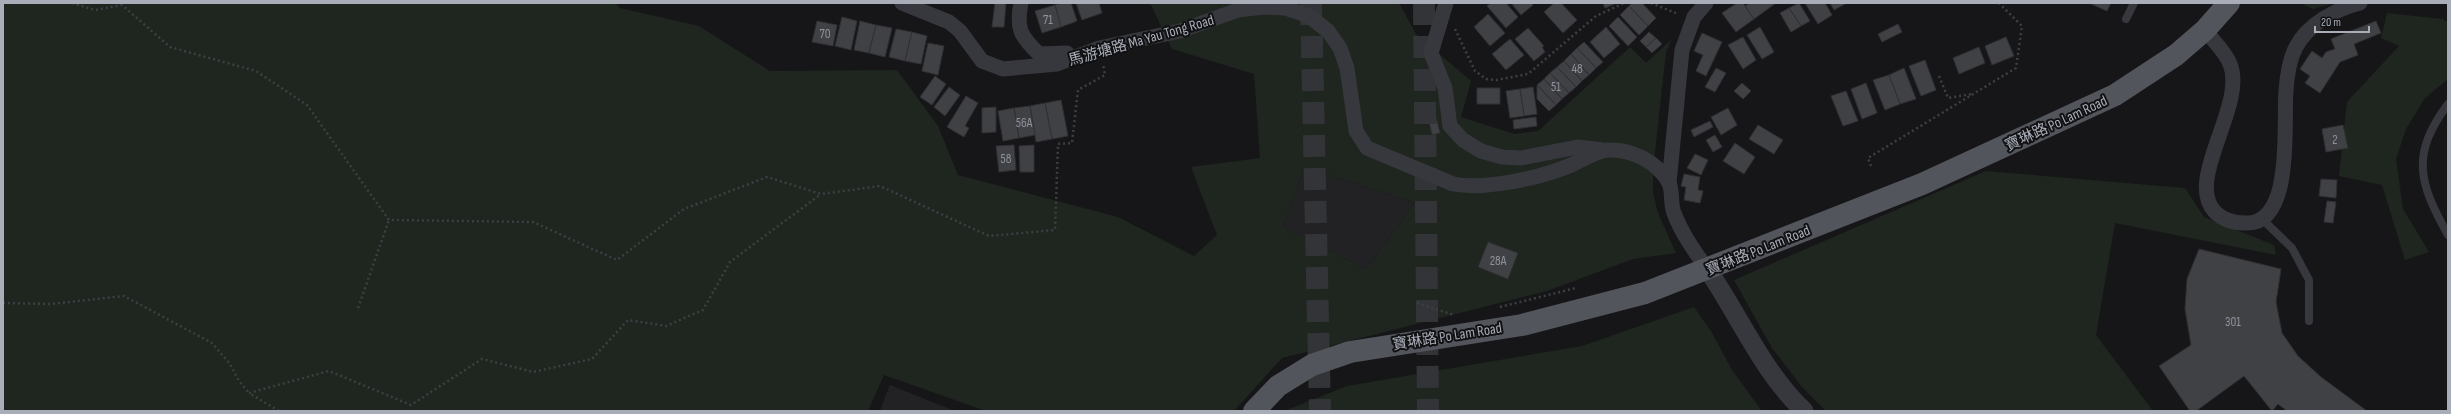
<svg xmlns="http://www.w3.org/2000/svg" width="2451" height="414" font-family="'Sofia Sans Condensed','Noto Sans TC',sans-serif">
	<rect width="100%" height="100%" fill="#161618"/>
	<g fill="#222225">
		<path d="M1304,167L1415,203L1366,269L1283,227Z"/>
		<path d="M890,384V385L955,411H880Z"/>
	</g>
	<g fill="#1e261f" fill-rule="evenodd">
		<path d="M3,3H616L620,8L699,26L770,71L897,70L938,126L958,175L1118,217L1194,256L1217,235L1191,167L1260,158L1254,74L1172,49L1150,3H1399L1416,34L1471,81L1461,117L1514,134L1538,131L1630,47L1646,63L1672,39L1666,52L1653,170V193L1658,213L1676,253L1633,259L1547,291L1282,358L1234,411H986L884,375L868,411H3ZM1304,167L1415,203L1366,269L1283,227ZM1488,242L1518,254L1508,278L1478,266Z"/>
		<path d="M2300,3H2335L2313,9Z"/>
		<path d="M2387,13L2443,19L2448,23V79L2425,98L2406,129L2396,159L2403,209L2429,252L2405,260L2382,185L2339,176L2347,102L2399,46L2381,38Z"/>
		<path d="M1986,171L2185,188L2204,217L2274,245L2276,255L2115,223L2096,335L2153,411H1826L1802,387L1772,348L1734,280Z"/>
		<path d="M1694,307L1711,331L1732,370L1762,411H1284L1347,386L1582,346Z"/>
	</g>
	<g fill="#404145" stroke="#303034">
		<path d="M995,3H1006L1004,27H992Z"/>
		<path d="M1061,3H1071L1077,21L1061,27L1055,5Z"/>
		<path d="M1076,3H1099L1102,13L1082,20Z"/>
		<path d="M1491,3H1506L1518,17L1506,28L1487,6Z"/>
		<path d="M1511,3H1532L1533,5L1521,15Z"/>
		<path d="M1554,3H1561L1577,20L1563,33L1544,12Z"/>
		<path d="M1603,3H1617L1605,8Z"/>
		<path d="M1632,3H1642L1656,18L1648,26L1629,6Z"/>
		<path d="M1737,3H1743L1754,19L1736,32L1722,13Z"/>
		<path d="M1750,3H1776L1754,19L1745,6Z"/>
		<path d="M1799,3L1810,21L1801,26L1789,8Z"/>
		<path d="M1805,3H1825L1832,15L1818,24Z"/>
		<path d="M1830,3H1847L1834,10Z"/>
		<path d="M2089,3H2111L2107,11Z"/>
		<path d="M1055,5L1061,27L1042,33L1035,11Z"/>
		<path d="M1629,6L1648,26L1639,35L1620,15Z"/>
		<path d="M1789,8L1801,26L1791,32L1780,13Z"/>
		<path d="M1488,14L1505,33L1490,46L1474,27Z"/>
		<path d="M842,17L857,21L851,50L835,46Z"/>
		<path d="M1618,17L1637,37L1628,46L1609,26Z"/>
		<path d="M817,21L837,25L833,46L812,42Z"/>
		<path d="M860,21L876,25L869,53L854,50Z"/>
		<path d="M2376,21L2381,33L2354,44L2358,55L2340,62L2320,93L2305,83L2310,76L2300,69L2312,51L2322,58L2326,52L2335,49L2331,39Z"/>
		<path d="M1898,24L1902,32L1882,42L1878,34Z"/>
		<path d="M876,25L892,28L885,57L869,53Z"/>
		<path d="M1606,27L1620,44L1604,58L1590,42Z"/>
		<path d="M1760,27L1774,52L1762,59L1747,35Z"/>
		<path d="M1528,28L1544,46L1542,47L1545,52L1534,61L1515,39Z"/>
		<path d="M896,29L912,32L905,61L889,57Z"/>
		<path d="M912,32L927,36L921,64L905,61Z"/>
		<path d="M1649,32L1656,38L1646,47L1640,41Z"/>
		<path d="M1702,33L1722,42L1706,76L1696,71L1703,55L1694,51Z"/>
		<path d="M1743,37L1756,60L1743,69L1728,45Z"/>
		<path d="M2006,37L2014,56L1992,65L1985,46Z"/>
		<path d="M1656,38L1662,44L1652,53L1646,47Z"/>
		<path d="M1510,39L1524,55L1506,70L1492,54Z"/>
		<path d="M1584,42L1603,62L1596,68L1577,48Z"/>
		<path d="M928,43L944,46L938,75L922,71Z"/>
		<path d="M1979,47L1985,63L1959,74L1953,58Z"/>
		<path d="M1577,48L1596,68L1589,75L1571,54Z"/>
		<path d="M1571,54L1589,75L1582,81L1564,61Z"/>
		<path d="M1925,60L1936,90L1921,96L1909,66Z"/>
		<path d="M1564,61L1582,81L1576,87L1557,67Z"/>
		<path d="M1557,67L1576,87L1569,93L1550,73Z"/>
		<path d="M1716,68L1726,73L1715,92L1705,87Z"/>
		<path d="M1904,68L1916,99L1900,104L1889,75Z"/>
		<path d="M1550,73L1569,93L1562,99L1544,79Z"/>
		<path d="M1889,75L1900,104L1885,110L1873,80Z"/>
		<path d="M935,76L946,84L932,105L920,97Z"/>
		<path d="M1544,79L1562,99L1556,105L1537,85Z"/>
		<path d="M1742,83L1751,91L1743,99L1734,91Z"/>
		<path d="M1866,83L1877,113L1862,119L1851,89Z"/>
		<path d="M1537,85L1556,105L1549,111L1537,99Z"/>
		<path d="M949,87L960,95L945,116L934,107Z"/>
		<path d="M1533,87L1537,114L1524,116L1520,89Z"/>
		<rect x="1477" y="88" width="23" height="16"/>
		<path d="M1520,89L1524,116L1510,118L1506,91Z"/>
		<path d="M1846,91L1858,121L1843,126L1831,96Z"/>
		<path d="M966,96L978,103L965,126L969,128L964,137L947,127Z"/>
		<path d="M1061,100L1068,136L1052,139L1045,103Z"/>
		<path d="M1045,103L1052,139L1036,142L1030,106Z"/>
		<path d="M1030,106L1035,135L1019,138L1014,108Z"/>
		<path d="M996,107V132L982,133V108Z"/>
		<path d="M1014,108L1019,138L1003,141L998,111Z"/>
		<path d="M1728,108L1737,125L1721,135L1711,117Z"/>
		<path d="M1435,114L1440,133L1432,135L1428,116Z"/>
		<path d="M1536,117L1537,126L1514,129L1513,120Z"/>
		<path d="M1710,121L1713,127L1694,137L1691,130Z"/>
		<path d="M1758,125L1783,140L1774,154L1749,139Z"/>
		<path d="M2343,125L2348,148L2326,152L2322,129Z"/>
		<path d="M1715,135L1722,147L1713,152L1706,140Z"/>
		<path d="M1735,143L1755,157L1744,174L1723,161Z"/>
		<path d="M1014,145L1016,170L999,172L996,146Z"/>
		<path d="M1034,145V172H1020L1019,146Z"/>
		<path d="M1695,154L1708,160L1701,175L1687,168Z"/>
		<path d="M1684,174L1700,177L1698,190L1703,191L1700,203L1684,200L1686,187L1681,186Z"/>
		<path d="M2321,179L2337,180L2336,198L2319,196Z"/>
		<path d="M2327,201L2336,202L2333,223L2324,222Z"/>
		<path d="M1488,242L1518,253L1508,279L1478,267Z"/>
		<path d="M2199,249L2281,269L2276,302L2282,333L2298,356L2321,377L2367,411H2287L2278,404L2272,411L2244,376L2196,411H2190L2159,366L2191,345L2185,309L2187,279Z"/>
	</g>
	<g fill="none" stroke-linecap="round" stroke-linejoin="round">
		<g stroke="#333438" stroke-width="22" stroke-dasharray="22 11" stroke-linecap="butt">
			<path d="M1311,3L1320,411"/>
			<path d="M1424,3L1428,411"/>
		</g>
		<g stroke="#3d3f44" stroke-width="2.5" stroke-dasharray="2 3" stroke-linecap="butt">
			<path d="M72,3L95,10L122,5L170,47L256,71L307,105L389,220L533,222L617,260L684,209L767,177L821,194L880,186L989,236L1055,230L1058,144L1072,143L1078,90L1105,75L1103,64"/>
			<path d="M1651,3L1678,14"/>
			<path d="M1455,29L1475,71L1486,79L1496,80L1528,74L1596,16L1624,3"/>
			<path d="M1939,76L1948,98L1972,94"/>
			<path d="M1871,166L1868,158L2016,68L2022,26L1999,3"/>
			<path d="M3,303L51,304L124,296L212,343L230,364L239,381L249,393"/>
			<path d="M1417,303L1454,315"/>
			<path d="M1500,307L1576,288"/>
			<path d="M358,308L389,220"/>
			<path d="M279,411L249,393L329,371L411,405L482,359L533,372L592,359L628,320L666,326L703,310L730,262L821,194"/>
		</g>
		<g stroke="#37383d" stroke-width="8">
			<path d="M2126,19L2134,3"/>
			<path d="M2448,104C2410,155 2419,183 2448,235"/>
			<path d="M2262,219L2292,248L2309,280V321"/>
		</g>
		<g stroke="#37383d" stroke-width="15">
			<path d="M902,3L949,22L960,31L982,61L1003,69L1057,64L1099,48L1180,31L1238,10L1263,7L1285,8L1309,16L1328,31L1340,48L1347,68L1356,131L1367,148L1453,184C1485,190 1541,178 1571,165C1582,160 1596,151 1608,150C1631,149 1657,161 1669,183C1673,191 1670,204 1674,213C1682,234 1695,252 1708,270"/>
			<path d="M1021,3C1016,28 1020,36 1039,54L1067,53"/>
			<path d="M1446,3L1431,53L1445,88L1450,126L1463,140L1481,151L1502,157L1521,158L1578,147L1603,150"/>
			<path d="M2205,30C2213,41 2225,51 2230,64C2247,105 2184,180 2215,212C2223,220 2234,223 2245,223C2295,226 2283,121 2286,91C2287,76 2289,60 2296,47C2308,24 2336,9 2360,3"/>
			<path d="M1669,183L1682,50L1694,17L1706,3"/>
		</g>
		<path stroke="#37383d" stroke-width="19" d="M1708,270C1740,317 1762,371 1804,411"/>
		<path stroke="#53555c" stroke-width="22" d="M1254,411L1278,386L1312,365L1350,352L1522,325L1645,293L1922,184L2115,95L2176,55L2205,30L2229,3"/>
	</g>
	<g text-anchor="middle" stroke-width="4" stroke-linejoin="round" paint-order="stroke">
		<g font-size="13" fill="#8e929b">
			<text x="1048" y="24">71</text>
			<text x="825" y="38">70</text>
			<text x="1577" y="73">48</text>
			<text x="1556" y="91">51</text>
			<text x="1024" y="127">56A</text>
			<text x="2335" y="144">2</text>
			<text x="1006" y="163">58</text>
			<text x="1498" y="265">28A</text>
			<text x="2233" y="326">301</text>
		</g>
		<g font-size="15" fill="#a8adb8" stroke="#111113">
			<text transform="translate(1141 40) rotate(-16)" y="5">馬游塘路 Ma Yau Tong Road</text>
			<text transform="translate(2056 123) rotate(-25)" y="5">寶琳路 Po Lam Road</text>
			<text transform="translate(1758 250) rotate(-22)" y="5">寶琳路 Po Lam Road</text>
			<text transform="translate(1447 336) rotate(-9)" y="5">寶琳路 Po Lam Road</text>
		</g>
	</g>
	<rect width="2451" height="414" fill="none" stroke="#a8adb8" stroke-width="8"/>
	<path d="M2315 26v6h54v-6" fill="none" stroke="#a8adb8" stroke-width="2"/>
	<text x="2321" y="26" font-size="12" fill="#a8adb8" stroke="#111113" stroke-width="3" paint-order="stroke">20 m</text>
</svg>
